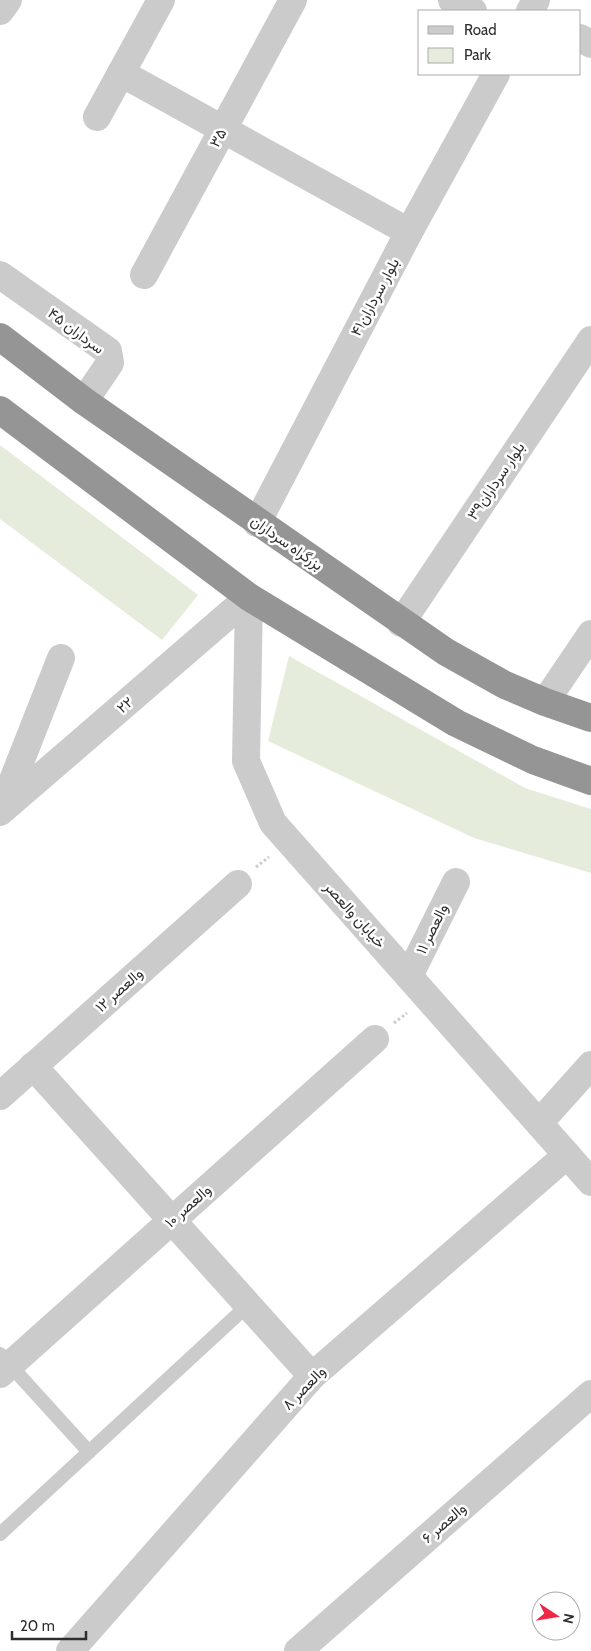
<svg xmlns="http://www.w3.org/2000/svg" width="591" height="1651" font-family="Cabin,Vazirmatn,sans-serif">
	<rect width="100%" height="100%" fill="#fff"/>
	<g fill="#e6ecdb">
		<path d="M0,445L198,595L162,640L0,519Z"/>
		<path d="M289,656L525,788L591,809V873L474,838L268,741Z"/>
	</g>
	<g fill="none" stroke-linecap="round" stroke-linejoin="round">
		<g stroke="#cbcbcb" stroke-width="3" stroke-dasharray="2.5 2.5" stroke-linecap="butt">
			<path d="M256,867L269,857"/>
			<path d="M394,1023L407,1013"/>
		</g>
		<g stroke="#cbcbcb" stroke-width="14">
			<path d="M0,1354L89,1452"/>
			<path d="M0,1534L248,1305"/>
		</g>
		<g stroke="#cbcbcb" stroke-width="28">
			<path d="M452,0L473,11"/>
			<path d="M0,11L8,0"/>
			<path d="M530,11L536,0"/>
			<path d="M580,38L591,44"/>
			<path d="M121,73L409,232"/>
			<path d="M97,117L161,0"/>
			<path d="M0,275L108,351L110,363L84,401"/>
			<path d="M144,275L293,0"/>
			<path d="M257,523L409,232L496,74"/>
			<path d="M249,597L246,761L273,823L591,1182"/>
			<path d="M401,623L591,340"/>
			<path d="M545,702L591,634"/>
			<path d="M2,808L61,658"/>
			<path d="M0,812L249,597"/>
			<path d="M409,976L456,882"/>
			<path d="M33,1066L312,1376"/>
			<path d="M0,1096L238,884"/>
			<path d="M539,1123L591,1065"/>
			<path d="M0,1374L375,1039"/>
			<path d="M70,1651L312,1376L567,1155"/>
			<path d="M298,1651L591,1394"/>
		</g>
		<g stroke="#959595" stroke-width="28">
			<path d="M0,337L84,401L446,652L505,685L545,702L591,718"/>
			<path d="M0,410L249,597L456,723L533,760L591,781"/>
		</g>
	</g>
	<g text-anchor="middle" stroke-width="5" stroke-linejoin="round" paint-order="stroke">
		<g font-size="15" fill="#2e2e2e" stroke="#fff">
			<text transform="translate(218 138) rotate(-62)" y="5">۳۵</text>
			<text transform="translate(375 297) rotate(-62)" y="5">بلوار سرداران۴۱</text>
			<text transform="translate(76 331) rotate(37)" y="5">سرداران ۴۵</text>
			<text transform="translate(496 481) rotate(-56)" y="5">بلوار سرداران۳۹</text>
			<text transform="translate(287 543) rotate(35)" y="5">بزرگراه سرداران</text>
			<text transform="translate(125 705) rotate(-41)" y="5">۲۲</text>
			<text transform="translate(355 915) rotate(48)" y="5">خیابان والعصر</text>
			<text transform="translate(432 929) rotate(-64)" y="5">والعصر ۱۱</text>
			<text transform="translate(119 990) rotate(-42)" y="5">والعصر ۱۲</text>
			<text transform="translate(188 1206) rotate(-42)" y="5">والعصر ۱۰</text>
			<text transform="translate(304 1388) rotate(-46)" y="5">والعصر ۸</text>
			<text transform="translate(444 1523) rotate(-41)" y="5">والعصر ۶</text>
		</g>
	</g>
	<rect x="418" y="10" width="162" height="65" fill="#ffffff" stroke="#ababab"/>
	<rect x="428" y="26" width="25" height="8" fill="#cbcbcb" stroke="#ababab"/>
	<text x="464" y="35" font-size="15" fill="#2e2e2e">Road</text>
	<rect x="428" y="48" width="25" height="15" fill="#e6ecdb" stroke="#ababab"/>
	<text x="464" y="60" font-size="15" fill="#2e2e2e">Park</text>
	<g transform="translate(556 1616) rotate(102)"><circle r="24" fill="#ffffff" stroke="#ababab"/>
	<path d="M0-4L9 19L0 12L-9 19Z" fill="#ed2847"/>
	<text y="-8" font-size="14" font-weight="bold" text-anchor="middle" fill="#2e2e2e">N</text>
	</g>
	<path d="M12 1631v8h74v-8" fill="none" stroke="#2e2e2e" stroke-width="2.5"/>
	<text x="20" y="1631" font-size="15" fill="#2e2e2e" stroke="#ffffff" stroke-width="4" paint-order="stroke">20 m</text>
</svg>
